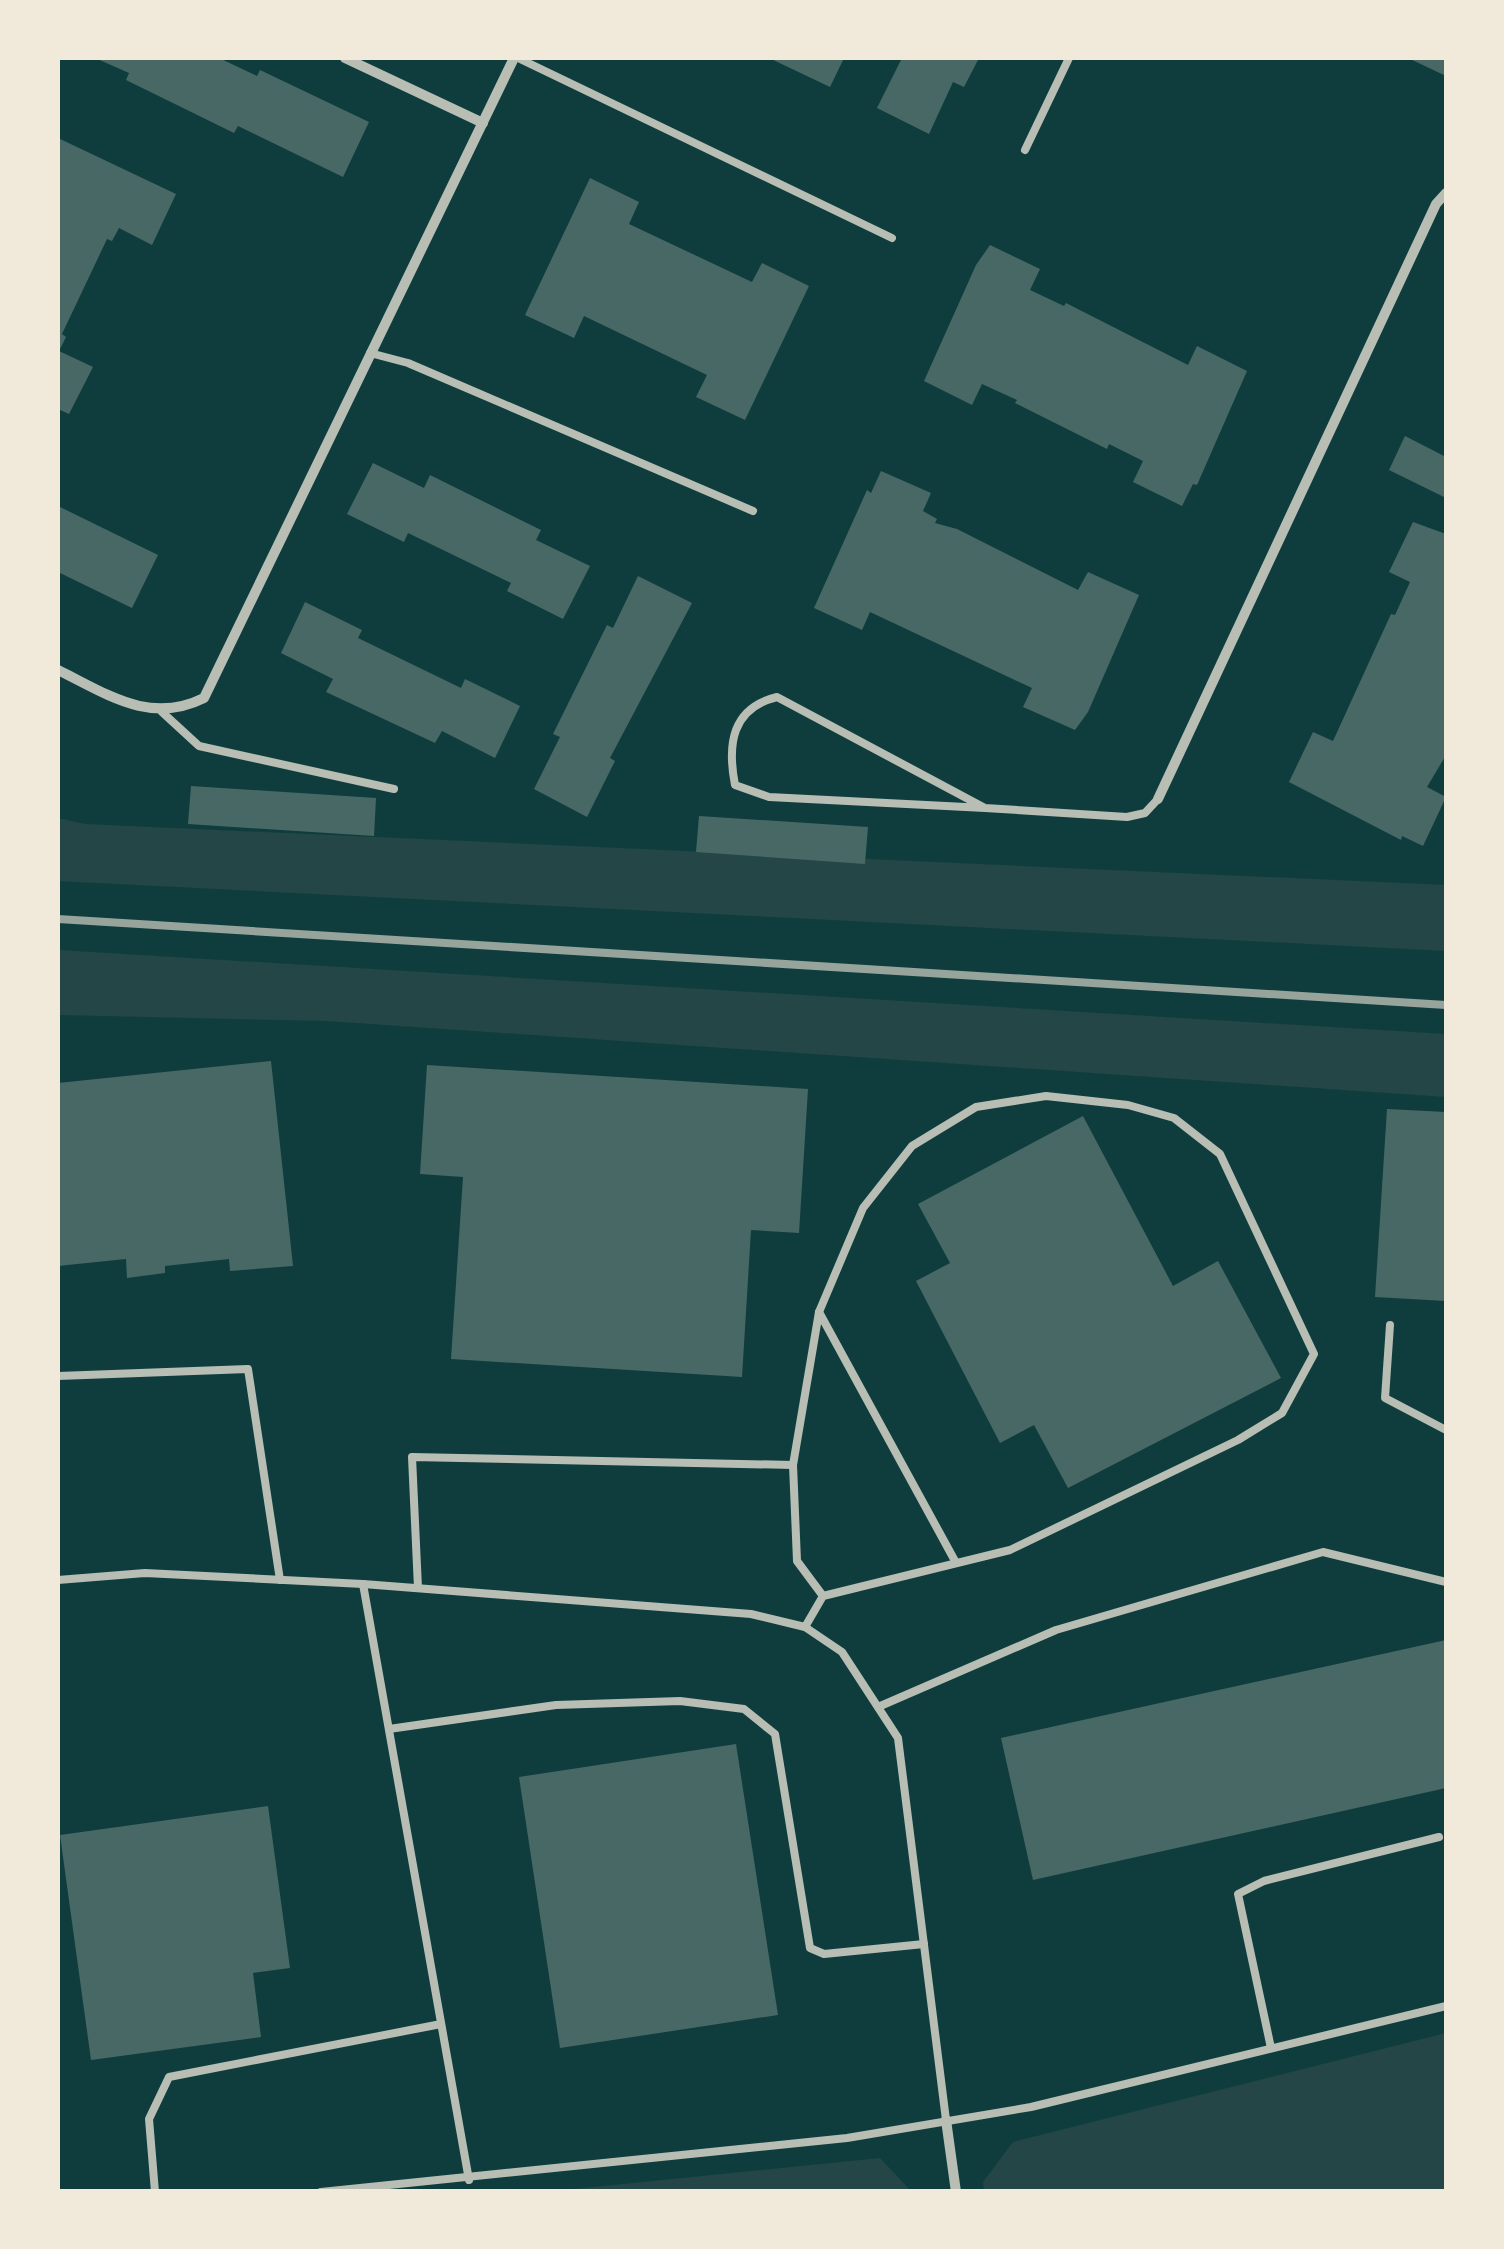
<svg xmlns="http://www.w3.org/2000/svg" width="1504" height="2249" font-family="Signika,sans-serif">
	<rect width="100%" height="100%" fill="#0f3d3e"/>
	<g fill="#244646">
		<path d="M58,818L85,824L1446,885V951L58,881Z"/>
		<path d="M58,950L1446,1034V1097L326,1021L58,1015Z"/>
		<path d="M1446,2033V2191H984L983,2182L1013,2142Z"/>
		<path d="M880,2158L911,2191H554Z"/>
	</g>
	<g fill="#486865">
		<path d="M95,58H219L257,76L260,70L369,122L343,177L238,126L234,133L126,80L129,73Z"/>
		<path d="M769,58H844L830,87Z"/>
		<path d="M902,58H979L964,87L953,82L929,134L877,108Z"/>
		<path d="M1408,58H1446V76Z"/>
		<path d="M58,138L176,194L152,245L119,228L112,241L107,239L62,334L66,337L59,351L93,367L69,414L58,409Z"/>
		<path d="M590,178L639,202L629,224L752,282L762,263L809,286L745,420L696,397L707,375L584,316L574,338L525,315Z"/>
		<path d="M990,245L1040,269L1030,290L1064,306L1066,303L1188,365L1197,346L1247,371L1197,485L1193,484L1182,506L1133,482L1143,461L1109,444L1107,449L1015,403L1017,400L982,384L972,405L924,381L976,265Z"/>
		<path d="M1405,436L1446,457V498L1389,470Z"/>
		<path d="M373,463L424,488L430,475L541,530L536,540L590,566L563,619L507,591L511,583L408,533L404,542L347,514Z"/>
		<path d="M881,471L931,493L923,511L937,519L935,523L957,529L1078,590L1088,572L1139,595L1088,712L1075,730L1023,707L1032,688L870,612L862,630L814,608L867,490L871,493Z"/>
		<path d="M58,506L158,555L132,608L58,572Z"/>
		<path d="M1413,522L1446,534V755L1427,787L1446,797L1423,846L1402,836L1401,840L1289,782L1313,732L1333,741L1391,614L1395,615L1410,582L1389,572Z"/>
		<path d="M638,576L692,603L610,758L615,761L587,817L534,789L560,737L553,734L607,625L613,628Z"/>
		<path d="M305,602L362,630L358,638L461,688L465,679L520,706L495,758L442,731L435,743L326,692L333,679L281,653Z"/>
		<path d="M191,786L376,798L374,836L188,824Z"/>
		<path d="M699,816L868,827L865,864L696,852Z"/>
		<path d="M271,1061L293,1266L230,1271L229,1259L165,1266V1273L127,1278L126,1259L58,1266V1083Z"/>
		<path d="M427,1065L808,1089L799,1233L751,1230L742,1377L451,1359L463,1177L420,1174Z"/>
		<path d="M1387,1109L1446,1112V1301L1375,1297Z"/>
		<path d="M1083,1116L1173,1286L1218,1261L1281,1378L1068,1488L1034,1425L1000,1443L916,1281L950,1263L918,1204Z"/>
		<path d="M1446,1640V1788L1033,1880L1001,1738Z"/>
		<path d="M736,1744L778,2015L560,2048L519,1777Z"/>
		<path d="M268,1806L290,1968L253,1973L261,2037L91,2060L60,1835Z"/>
	</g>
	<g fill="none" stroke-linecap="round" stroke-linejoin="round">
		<g stroke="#b8beb3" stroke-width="8">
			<path d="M518,58L892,238"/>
			<path d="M1025,150L1069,58"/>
			<path d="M370,353L408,363L753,511"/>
			<path d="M162,712L199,746L394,789"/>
			<path d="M985,808L769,797L735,785C727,744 732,708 777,697L985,808L1127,817L1145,813L1158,799"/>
			<path d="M819,1312L955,1561"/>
			<path d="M1390,1325L1385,1398L1446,1430"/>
			<path d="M58,1376L248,1369L280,1580"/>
			<path d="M58,1580L145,1573L363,1584L751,1614L805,1627L842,1652L898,1738L946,2120"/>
			<path d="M363,1584L469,2180"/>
			<path d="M418,1588L412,1457L793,1465"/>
			<path d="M805,1627L823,1596L1010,1550L1238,1440L1282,1413L1314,1354L1220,1154L1174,1118L1128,1105L1046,1096L976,1107L912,1146L863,1208L819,1312L793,1465L797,1561L823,1596"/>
			<path d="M878,1707L1056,1630L1323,1552L1446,1582"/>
			<path d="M389,1729L556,1705L680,1701L744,1709L775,1734L810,1948L824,1954L924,1944"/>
			<path d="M1271,2048L1238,1894L1264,1881L1439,1837"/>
			<path d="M155,2192L149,2119L169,2077L441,2024"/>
			<path d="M321,2192L847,2138L1031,2107L1446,2006"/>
		</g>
		<g stroke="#b8beb3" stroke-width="10">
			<path d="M345,58L483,123"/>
			<path d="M58,670C107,694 150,725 204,698L514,58"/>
			<path d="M1158,799L1436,204L1446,193"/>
			<path d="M946,2120L956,2192"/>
		</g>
		<path stroke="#97a49c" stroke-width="8" d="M58,919L1446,1005"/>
	</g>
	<rect width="1504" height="2249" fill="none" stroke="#f1e9da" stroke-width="120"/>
</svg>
